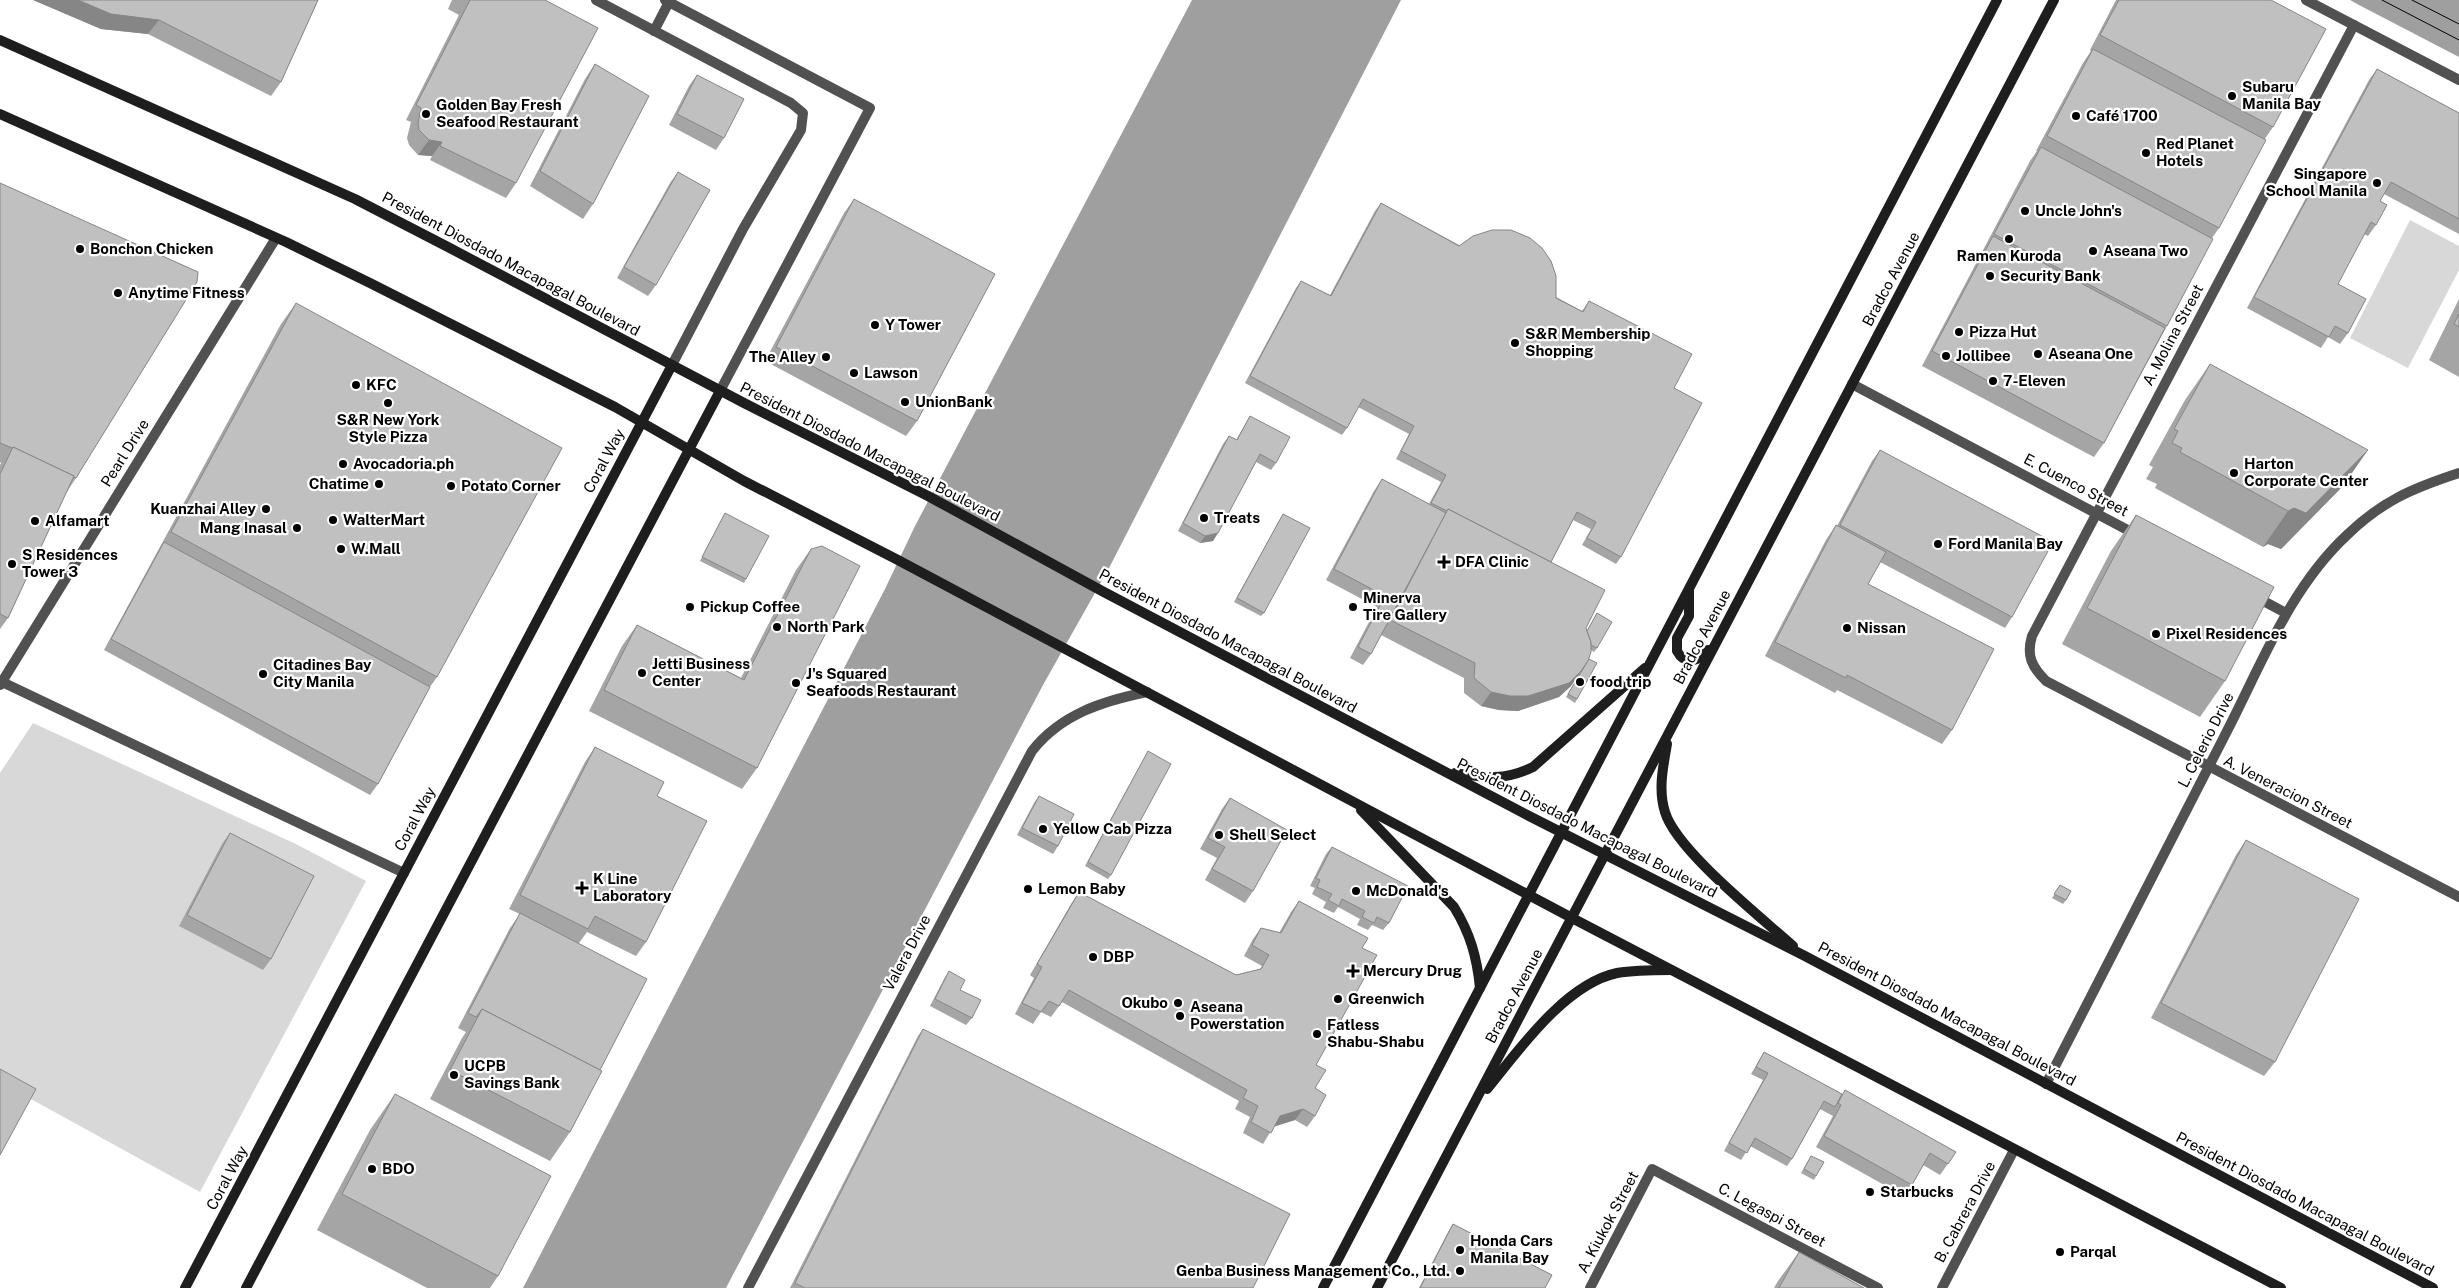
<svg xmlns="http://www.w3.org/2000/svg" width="2459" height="1288" font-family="'Public Sans',sans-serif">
	<rect width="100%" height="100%" fill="#fff"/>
	<g fill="#d8d8d8">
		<path d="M2410,220L2459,246V270L2408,368L2350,338Z"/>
		<path d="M33,723L298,845L366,881L200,1192L0,1082V773Z"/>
	</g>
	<g fill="#9f9f9f">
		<path d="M1192,0H1401L1109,568L1043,685L726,1288H523L885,589L915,526Z"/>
		<path d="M2350,0H2459V57L2359,5Z"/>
	</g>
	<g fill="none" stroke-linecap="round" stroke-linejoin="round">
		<g stroke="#515151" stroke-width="10">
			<path d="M596,0L791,103L803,113L801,130L743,229L672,365"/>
			<path d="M665,0L870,108L720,391"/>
			<path d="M2306,0L2459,80"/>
			<path d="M2354,25L2032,636C2026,656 2032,667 2046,681L2459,897"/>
			<path d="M654,31L670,0"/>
			<path d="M1852,384L2137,535"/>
			<path d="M2256,597L2286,613"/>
			<path d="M0,681L404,873"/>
			<path d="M0,685L276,238"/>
			<path d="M2046,1084C2105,968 2166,852 2225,735C2261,666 2289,589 2347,535C2382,501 2413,488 2459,473"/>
			<path d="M748,1288L1032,751C1061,714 1103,701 1147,692"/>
			<path d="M1590,1288L1652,1169L1878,1288"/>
			<path d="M1942,1288L2014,1150"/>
		</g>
		<g stroke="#1e1e1e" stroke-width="10">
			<path d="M0,40L355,199L446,246L744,403L928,496L1102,591L1531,817L1803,955L2433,1288"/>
			<path d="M0,114L286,242L370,283L615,407L744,481L896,559L1572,918L2281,1288"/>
			<path d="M1689,591V616L1677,638V651C1685,666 1699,661 1708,650"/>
			<path d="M1667,744C1663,767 1658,790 1665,812C1676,850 1762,918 1793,946"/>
			<path d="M1455,773C1486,778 1504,781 1533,767L1645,668"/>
			<path d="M1361,810L1454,907C1470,933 1477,957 1480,988"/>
			<path d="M1487,1089C1519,1050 1565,984 1617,973C1635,970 1653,970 1671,970"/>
			<path d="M185,1288L672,365"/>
			<path d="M246,1288L720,391"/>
			<path d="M1323,1288L1997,0"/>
			<path d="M1377,1288L2054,0"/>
		</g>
		<g stroke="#000" stroke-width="1">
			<path d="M2382,0L2459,40"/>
			<path d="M2412,0L2459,24"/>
		</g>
	</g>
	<g fill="#a5a5a5">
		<path d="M33,0H318L281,82L271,96L148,34L101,29Z"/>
		<path d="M452,0H545L516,183L506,198L430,160L432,156L418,155L409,145L407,138L411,122L406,120L459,15L448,9Z"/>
		<path d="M2116,0H2271L2273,127L2264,140L2219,228L2212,238L2167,326L2104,443L2094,457L1922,366L2030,161L2037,151H2036L2083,63L2091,51L2090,50Z"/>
		<path d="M595,64L593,204L583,219L530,186L585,79Z"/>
		<path d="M2377,69L2459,113V234L2384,194L2380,201L2376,225L2368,236L2364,234L2338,284L2348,333L2340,344L2328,337L2321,348L2247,308L2369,80Z"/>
		<path d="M697,75L724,138L716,150L669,125L689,86Z"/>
		<path d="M678,172L656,285L648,296L617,278L670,183Z"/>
		<path d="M0,183L76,478L66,493L8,618L0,629V465L1,463L0,462Z"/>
		<path d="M854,199L917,421L906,436L765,361L844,213Z"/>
		<path d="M1381,203L1582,311L1589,301L1674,388L1621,557L1616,564L1582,545L1591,529L1573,520L1551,562L1587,631L1597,613V648L1594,652L1591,650L1577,699L1575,703L1566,697L1584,667L1571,686L1559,697L1518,711L1499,710L1481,706L1464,693V678L1381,635L1371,654L1363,665L1350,658L1377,607L1326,580L1374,491L1382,479L1429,504L1441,482L1396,459L1409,434L1358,407L1347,428L1342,435L1245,383L1296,288L1301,281L1330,295L1375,211Z"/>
		<path d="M2459,299V377L2429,360Z"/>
		<path d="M296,303L437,677L430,687L378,784L370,795L104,650L281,324Z"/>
		<path d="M2210,364L2343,486L2281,549L2268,544L2263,547L2155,488L2157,484L2146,479L2153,467L2149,465L2185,400Z"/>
		<path d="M1250,416L1276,463L1271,470L1256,462L1213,541L1200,543L1178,531L1223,444L1229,436L1236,440Z"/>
		<path d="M1880,450L2012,617L2005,628L1880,562L1868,584L1952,730L1942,744L1837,690L1835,693L1765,656L1826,540L1836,525L1837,526L1872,461Z"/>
		<path d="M725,513L746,579L744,583L700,561Z"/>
		<path d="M1283,514L1264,613L1261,616L1234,602Z"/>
		<path d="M2136,515L2225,681L2200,717L2062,644L2111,551Z"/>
		<path d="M811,549L757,768L742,789L589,711L622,646L637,625L741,678L796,570Z"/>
		<path d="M595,747L657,796L646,942L636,956L587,932L579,943L600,1070L570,1132L550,1161L430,1099L462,1038L466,1032L458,1028L510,928L520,914L509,909L585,762Z"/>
		<path d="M1148,751L1111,875L1108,879L1085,866Z"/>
		<path d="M1039,796L1058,846L1053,854L1017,835L1034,803Z"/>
		<path d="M1230,798L1253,891L1245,903L1205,880L1217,858L1200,849L1222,809Z"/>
		<path d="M230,833L271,959L263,970L179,926L222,844Z"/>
		<path d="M2246,840L2275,1062L2264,1076L2151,1018L2236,855Z"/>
		<path d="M1332,847L1389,923L1383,930L1372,925L1368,930L1357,925L1360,919L1338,907L1334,913L1323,908L1326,902L1312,894L1315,888L1310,886L1326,854Z"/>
		<path d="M2060,885L2066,900L2063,904L2052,898Z"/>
		<path d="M1079,892L1236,975L1260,969L1262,966L1244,956L1253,939L1261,928L1279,933L1291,912L1299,901L1362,948L1316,1065L1315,1116L1307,1127L1295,1120L1274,1126L1263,1144L1243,1133L1250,1117L1235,1109L1239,1101L1062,1002L1051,1017L1041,1012L1033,1024L1015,1014L1034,978L1030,975L1071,904Z"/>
		<path d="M949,971L960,990L972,1018L966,1025L930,1006L944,979Z"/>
		<path d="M923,1029L1253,1288H790L918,1036Z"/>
		<path d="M1764,1052L1842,1094L1956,1152L1940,1175L1923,1165L1912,1185L1904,1196L1816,1147L1833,1116L1820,1109L1792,1159L1787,1166L1750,1146L1741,1160L1724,1151L1763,1080L1751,1074Z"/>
		<path d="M395,1094L498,1276L490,1288H427L317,1230L370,1130Z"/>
		<path d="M1811,1156L1816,1176L1814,1180L1801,1173Z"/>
		<path d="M1453,1224L1545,1288H1419L1448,1232Z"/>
		<path d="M1799,1252L1864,1288H1774L1778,1281Z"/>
	</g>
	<g fill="#868686">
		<path d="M33,0H78L159,20L148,34L101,29Z"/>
		<path d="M429,140L442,142L432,156L418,155Z"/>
		<path d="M2368,450L2343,486L2281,549L2268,544L2263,547L2288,511L2294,508Z"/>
		<path d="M1218,533L1213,541L1200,543L1205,536Z"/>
		<path d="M1588,661L1571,686L1559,697L1518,711L1499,710L1481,706L1491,692Z"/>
		<path d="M1303,1109L1295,1120L1273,1127L1280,1116Z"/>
	</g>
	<g fill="#c0c0c0" stroke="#868686">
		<path d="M78,0H318L281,82L159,20L111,14Z"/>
		<path d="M469,0H545L598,28L516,183L440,146L442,142L429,140L419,130L418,123L421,108L416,105L470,0Z"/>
		<path d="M2119,0H2271L2326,29L2273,127L2100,35Z"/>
		<path d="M2093,49L2266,140L2219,228L2047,136Z"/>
		<path d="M595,64L649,96L593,204L540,171Z"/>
		<path d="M2377,69L2459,113V219L2391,182L2380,201L2387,205L2376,225L2371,222L2338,284L2366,299L2348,333L2335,326L2329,337L2254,297Z"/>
		<path d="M697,75L744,99L724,138L677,114Z"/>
		<path d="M2041,147L2213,239L2167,326L1994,234Z"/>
		<path d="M678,172L710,190L656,285L624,267Z"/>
		<path d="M0,183L198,272L197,282L76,478L73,477L74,476L13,447L12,448L0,443Z"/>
		<path d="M854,199L995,274L917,421L776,347Z"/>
		<path d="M1381,203L1459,246L1473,236L1492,230H1511L1530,238L1542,248L1551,261L1556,276V298L1583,312L1589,301L1692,354L1674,388L1702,403L1621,557L1587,538L1596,522L1577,512L1551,562L1448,509L1447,511L1431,503L1446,475L1401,451L1414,426L1363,399L1347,428L1250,376L1301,281L1331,296Z"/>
		<path d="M1993,236L2165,328L2104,443L1932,351Z"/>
		<path d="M296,303L562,448L437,677L171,532Z"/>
		<path d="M2459,314V327L2454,324Z"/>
		<path d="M2210,364L2368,450L2306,513L2294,508L2288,511L2180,452L2182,448L2172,443L2178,431L2174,429Z"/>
		<path d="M1250,416L1290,437L1276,463L1260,454L1218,533L1205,536L1183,523L1229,436L1237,440Z"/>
		<path d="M13,447L74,476L8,618L0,614V474Z"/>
		<path d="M1880,450L2053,542L2012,617L1840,525Z"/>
		<path d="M1382,479L1446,513L1371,654L1358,647L1385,596L1334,569Z"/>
		<path d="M1448,509L1605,590L1586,628L1591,642V652L1588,661L1581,671L1569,683L1528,696H1510L1491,692L1474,678L1475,663L1390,620Z"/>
		<path d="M725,513L769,536L746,579L702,557Z"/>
		<path d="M1283,514L1310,528L1264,613L1237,598Z"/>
		<path d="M2136,515L2274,587L2225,681L2087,608Z"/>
		<path d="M1836,525L1886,552L1868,584L1994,649L1952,730L1847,675L1846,678L1775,642Z"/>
		<path d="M164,542L430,687L378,784L111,639Z"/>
		<path d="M822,546L860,566L757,768L604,690L637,625L744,680L811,549Z"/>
		<path d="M1597,613L1612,622L1597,648L1591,645V642L1587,631Z"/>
		<path d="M1589,659L1597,663L1577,699L1568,694Z"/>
		<path d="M595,747L664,782L657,796L707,821L646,942L595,916L588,929L520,895Z"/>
		<path d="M1148,751L1171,764L1111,875L1088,862Z"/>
		<path d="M1039,796L1074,814L1058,846L1022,828Z"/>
		<path d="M1230,798L1287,830L1253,891L1212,869L1225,847L1208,838Z"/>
		<path d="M230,833L314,876L271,959L187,915Z"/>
		<path d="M2246,840L2359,899L2275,1062L2161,1003Z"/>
		<path d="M1332,847L1408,886L1389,923L1377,917L1374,923L1362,917L1365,911L1342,899L1339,906L1328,900L1332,894L1317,887L1320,880L1316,878Z"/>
		<path d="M2060,885L2071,891L2066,900L2054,894Z"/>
		<path d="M1079,892L1236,975L1261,969L1269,955L1252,945L1261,928L1281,933L1299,901L1368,938L1362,948L1377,955L1316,1065L1326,1070L1315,1088L1326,1095L1315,1116L1303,1109L1280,1116L1271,1133L1251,1122L1258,1106L1243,1098L1247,1090L1069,990L1059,1006L1049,1001L1041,1012L1022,1003L1042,967L1037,964Z"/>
		<path d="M520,913L647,979L600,1070L482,1009L476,1017L468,1013Z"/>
		<path d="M949,971L965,980L960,990L981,1000L972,1018L935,999Z"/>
		<path d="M482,1009L602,1071L570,1132L450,1070Z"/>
		<path d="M923,1029L1290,1214L1253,1288H805L795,1283Z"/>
		<path d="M1764,1052L1842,1094L1835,1107L1824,1101L1792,1159L1755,1138L1747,1153L1729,1143L1768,1073L1756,1067Z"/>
		<path d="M0,1069L36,1089L0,1155Z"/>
		<path d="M1845,1090L1956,1152L1948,1164L1930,1153L1912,1185L1824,1136L1841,1105L1838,1103Z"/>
		<path d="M395,1094L551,1176L498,1276L342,1194Z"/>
		<path d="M1811,1156L1824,1162L1816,1176L1804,1169Z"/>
		<path d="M1453,1224L1552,1275L1545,1288H1420Z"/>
		<path d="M1799,1252L1864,1288H1779Z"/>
	</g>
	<g fill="#000" stroke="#fff" stroke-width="2">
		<circle cx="2232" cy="96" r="5"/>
		<circle cx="426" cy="114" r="5"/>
		<circle cx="2076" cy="116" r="5"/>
		<circle cx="2146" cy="153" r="5"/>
		<circle cx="2377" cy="183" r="5"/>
		<circle cx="2025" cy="211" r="5"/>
		<circle cx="2009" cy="239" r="5"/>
		<circle cx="80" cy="249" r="5"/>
		<circle cx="2093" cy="251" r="5"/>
		<circle cx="1990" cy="276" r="5"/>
		<circle cx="118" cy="293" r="5"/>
		<circle cx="875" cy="325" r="5"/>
		<circle cx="1959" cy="332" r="5"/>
		<circle cx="1515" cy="343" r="5"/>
		<circle cx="2038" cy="354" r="5"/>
		<circle cx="1946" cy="356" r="5"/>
		<circle cx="826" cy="357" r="5"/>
		<circle cx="854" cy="373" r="5"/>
		<circle cx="1993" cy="381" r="5"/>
		<circle cx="356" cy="385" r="5"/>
		<circle cx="905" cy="402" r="5"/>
		<circle cx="388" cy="403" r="5"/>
		<circle cx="343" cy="464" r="5"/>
		<circle cx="2234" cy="473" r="5"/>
		<circle cx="379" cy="484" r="5"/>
		<circle cx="451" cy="486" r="5"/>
		<circle cx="266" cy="509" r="5"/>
		<circle cx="1204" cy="518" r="5"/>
		<circle cx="333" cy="520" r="5"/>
		<circle cx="35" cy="521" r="5"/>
		<circle cx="297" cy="528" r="5"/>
		<circle cx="1938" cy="544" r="5"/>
		<circle cx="341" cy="549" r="5"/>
		<path d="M1441.5 554.5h5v5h5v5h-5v5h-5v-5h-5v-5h5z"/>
		<circle cx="12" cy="564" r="5"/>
		<circle cx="690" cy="607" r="5"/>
		<circle cx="1353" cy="607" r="5"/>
		<circle cx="777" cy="627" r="5"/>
		<circle cx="1847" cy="628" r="5"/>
		<circle cx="2156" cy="634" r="5"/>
		<circle cx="642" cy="673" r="5"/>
		<circle cx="263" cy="674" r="5"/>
		<circle cx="1580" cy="682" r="5"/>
		<circle cx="796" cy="683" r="5"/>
		<circle cx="1043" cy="829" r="5"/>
		<circle cx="1219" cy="835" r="5"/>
		<path d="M579.5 880.5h5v5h5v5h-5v5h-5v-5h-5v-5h5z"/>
		<circle cx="1028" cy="889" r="5"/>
		<circle cx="1356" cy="891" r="5"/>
		<circle cx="1093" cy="957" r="5"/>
		<path d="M1350.5 963.5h5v5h5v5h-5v5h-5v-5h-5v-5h5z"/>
		<circle cx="1338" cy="999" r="5"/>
		<circle cx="1178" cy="1003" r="5"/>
		<circle cx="1180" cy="1016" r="5"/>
		<circle cx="1317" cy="1034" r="5"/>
		<circle cx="454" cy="1075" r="5"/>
		<circle cx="372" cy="1169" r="5"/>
		<circle cx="1870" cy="1192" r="5"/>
		<circle cx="1460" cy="1250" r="5"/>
		<circle cx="2060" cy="1252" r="5"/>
		<circle cx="1460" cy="1271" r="5"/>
	</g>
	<g text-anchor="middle" stroke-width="4.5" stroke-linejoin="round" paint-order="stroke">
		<g font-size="15" font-weight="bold" fill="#000" stroke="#fff" text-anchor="start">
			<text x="2242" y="92">Subaru<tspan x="2242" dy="17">Manila Bay</tspan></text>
			<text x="436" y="110">Golden Bay Fresh<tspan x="436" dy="17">Seafood Restaurant</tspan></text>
			<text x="2086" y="121">Café 1700</text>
			<text x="2156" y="149">Red Planet<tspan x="2156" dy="17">Hotels</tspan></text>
			<text x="2367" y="179" text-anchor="end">Singapore<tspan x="2367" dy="17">School Manila</tspan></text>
			<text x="2035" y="216">Uncle John's</text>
			<text x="90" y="254">Bonchon Chicken</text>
			<text x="2103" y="256">Aseana Two</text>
			<text x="2009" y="261" text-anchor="middle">Ramen Kuroda</text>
			<text x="2000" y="281">Security Bank</text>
			<text x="128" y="298">Anytime Fitness</text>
			<text x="885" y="330">Y Tower</text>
			<text x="1969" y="337">Pizza Hut</text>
			<text x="1525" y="339">S&amp;R Membership<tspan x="1525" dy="17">Shopping</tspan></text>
			<text x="2048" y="359">Aseana One</text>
			<text x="1956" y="361">Jollibee</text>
			<text x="816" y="362" text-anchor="end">The Alley</text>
			<text x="864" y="378">Lawson</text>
			<text x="2003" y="386">7-Eleven</text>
			<text x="366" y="390">KFC</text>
			<text x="915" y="407">UnionBank</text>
			<text x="388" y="425" text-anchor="middle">S&amp;R New York<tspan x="388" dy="17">Style Pizza</tspan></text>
			<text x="353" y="469">Avocadoria.ph</text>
			<text x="2244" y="469">Harton<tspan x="2244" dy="17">Corporate Center</tspan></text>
			<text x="369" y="489" text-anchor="end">Chatime</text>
			<text x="461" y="491">Potato Corner</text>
			<text x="256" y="514" text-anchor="end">Kuanzhai Alley</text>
			<text x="1214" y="523">Treats</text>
			<text x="343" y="525">WalterMart</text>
			<text x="45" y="526">Alfamart</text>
			<text x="287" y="533" text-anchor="end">Mang Inasal</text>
			<text x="1948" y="549">Ford Manila Bay</text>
			<text x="351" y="554">W.Mall</text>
			<text x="22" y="560">S Residences<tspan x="22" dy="17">Tower 3</tspan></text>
			<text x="1455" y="567">DFA Clinic</text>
			<text x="1363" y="603">Minerva<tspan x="1363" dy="17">Tire Gallery</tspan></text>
			<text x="700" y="612">Pickup Coffee</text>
			<text x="787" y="632">North Park</text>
			<text x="1857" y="633">Nissan</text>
			<text x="2166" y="639">Pixel Residences</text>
			<text x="652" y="669">Jetti Business<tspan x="652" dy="17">Center</tspan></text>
			<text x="273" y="670">Citadines Bay<tspan x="273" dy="17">City Manila</tspan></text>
			<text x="806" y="679">J's Squared<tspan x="806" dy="17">Seafoods Restaurant</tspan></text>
			<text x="1590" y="687">food trip</text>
			<text x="1053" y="834">Yellow Cab Pizza</text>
			<text x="1229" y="840">Shell Select</text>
			<text x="593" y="884">K Line<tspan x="593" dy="17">Laboratory</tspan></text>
			<text x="1038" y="894">Lemon Baby</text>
			<text x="1366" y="896">McDonald's</text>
			<text x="1103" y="962">DBP</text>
			<text x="1363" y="976">Mercury Drug</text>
			<text x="1348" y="1004">Greenwich</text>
			<text x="1168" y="1008" text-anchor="end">Okubo</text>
			<text x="1190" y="1012">Aseana<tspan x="1190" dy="17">Powerstation</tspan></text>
			<text x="1327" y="1030">Fatless<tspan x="1327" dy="17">Shabu-Shabu</tspan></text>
			<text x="464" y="1071">UCPB<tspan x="464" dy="17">Savings Bank</tspan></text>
			<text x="382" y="1174">BDO</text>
			<text x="1880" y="1197">Starbucks</text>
			<text x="1470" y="1246">Honda Cars<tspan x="1470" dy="17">Manila Bay</tspan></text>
			<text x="2070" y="1257">Parqal</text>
			<text x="1450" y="1276" text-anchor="end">Genba Business Management Co., Ltd.</text>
		</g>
		<g font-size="15" fill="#000" stroke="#fff">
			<text transform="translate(511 264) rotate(28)" y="5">President Diosdado Macapagal Boulevard</text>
			<text transform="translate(1891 279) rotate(-62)" y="5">Bradco Avenue</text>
			<text transform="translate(2173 335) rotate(-62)" y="5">A. Molina Street</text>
			<text transform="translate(870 452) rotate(27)" y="5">President Diosdado Macapagal Boulevard</text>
			<text transform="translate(125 453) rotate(-58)" y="5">Pearl Drive</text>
			<text transform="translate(604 461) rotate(-62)" y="5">Coral Way</text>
			<text transform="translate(2076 485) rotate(28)" y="5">E. Cuenco Street</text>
			<text transform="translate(1702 637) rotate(-62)" y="5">Bradco Avenue</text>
			<text transform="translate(1228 641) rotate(28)" y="5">President Diosdado Macapagal Boulevard</text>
			<text transform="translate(2206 740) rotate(-63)" y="5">L. Celerio Drive</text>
			<text transform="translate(2288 792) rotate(27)" y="5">A. Veneracion Street</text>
			<text transform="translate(415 819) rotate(-62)" y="5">Coral Way</text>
			<text transform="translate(1587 828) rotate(27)" y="5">President Diosdado Macapagal Boulevard</text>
			<text transform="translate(907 953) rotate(-62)" y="5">Valera Drive</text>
			<text transform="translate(1514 996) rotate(-62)" y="5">Bradco Avenue</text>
			<text transform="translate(1947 1014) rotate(28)" y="5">President Diosdado Macapagal Boulevard</text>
			<text transform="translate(227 1178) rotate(-62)" y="5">Coral Way</text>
			<text transform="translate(2305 1204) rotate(28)" y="5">President Diosdado Macapagal Boulevard</text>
			<text transform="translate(1965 1212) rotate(-62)" y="5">B. Cabrera Drive</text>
			<text transform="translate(1772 1215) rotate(28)" y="5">C. Legaspi Street</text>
			<text transform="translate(1608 1222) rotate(-62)" y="5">A. Kiukok Street</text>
		</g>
	</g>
</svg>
